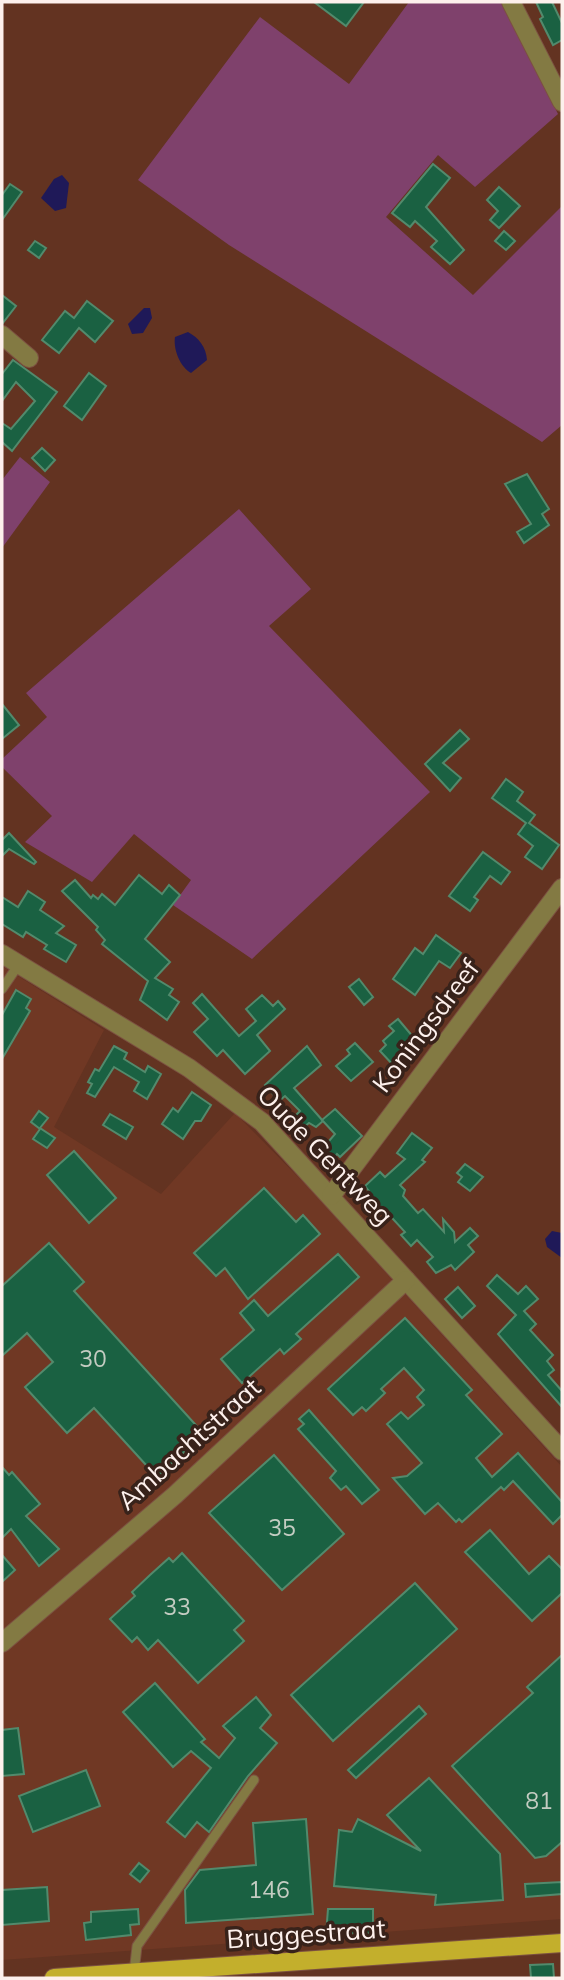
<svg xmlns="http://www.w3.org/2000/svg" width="564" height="1980" font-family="Mulish,sans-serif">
	<rect width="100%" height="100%" fill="#633321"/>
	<path fill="#703824" d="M2,966L104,1030L54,1127L161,1194L235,1113L308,1187L562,1467V1919L2,1960Z"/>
	<g fill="#7f416c">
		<path d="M409,2H503L558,114L475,187L438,155L386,217L473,295L562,206V425L542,442L229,245L138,180L260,17L349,84Z"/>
		<path d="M20,457L50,482L2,548V480Z"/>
		<path d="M239,509L311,589L269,626L430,792L252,959L173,905L191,880L134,834L92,882L25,842L52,816L2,767V759L47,717L26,693Z"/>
	</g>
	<g fill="#1f1958">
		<path d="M62,175L69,183L66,208L55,211L41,198L54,179Z"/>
		<path d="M144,308H150L152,318L143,333L132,334L128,324Z"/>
		<path d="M188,332C199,338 206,347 207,360L191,373C180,367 173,349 175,337Z"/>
		<path d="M552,1231L562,1233V1258L547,1247L545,1239Z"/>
	</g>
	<g fill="#1a6142" stroke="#528a6c" stroke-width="2">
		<path d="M314,2H364L346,26Z"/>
		<path d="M536,2H552L562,23V40L553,45L540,19L543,17Z"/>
		<path d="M433,164L450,178L426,207L464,250L450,264L431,247L437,241L415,221L410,227L392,213Z"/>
		<path d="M10,184L22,192L2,220V195Z"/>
		<path d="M499,187L520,206L499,228L490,220L498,211L487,200Z"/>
		<path d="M504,231L515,241L506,250L495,241Z"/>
		<path d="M35,241L46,248L39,258L28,250Z"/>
		<path d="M2,295L16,306L2,324Z"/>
		<path d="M87,301L113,321L95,342L79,328L59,353L42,340L65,311L74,318Z"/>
		<path d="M13,360L57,392L12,451L2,442V423L11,429L35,401L16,382L2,401V374Z"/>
		<path d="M89,373L106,386L82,420L64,406Z"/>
		<path d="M42,448L55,460L45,471L32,458Z"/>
		<path d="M527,474L549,509L542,514L549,525L524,543L517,532L531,524L505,484Z"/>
		<path d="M2,704L19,725L2,739Z"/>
		<path d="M460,730L469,739L443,763L461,778L450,791L425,764Z"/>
		<path d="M506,779L523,792L517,801L535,815L529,823L559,845L542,869L525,857L533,846L518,834L526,823L492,798Z"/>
		<path d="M9,833L36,862L34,864L9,849L2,856V840Z"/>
		<path d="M483,852L510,872L501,884L490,876L474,897L478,900L470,911L449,896Z"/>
		<path d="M139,875L162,894L169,885L180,895L145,939L170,962L155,978L173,989L169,995L179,1002L167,1020L140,1000L148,981L102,944L105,940L96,930L98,927L62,891L75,880L91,898L93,895L98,899L102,894L115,905Z"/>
		<path d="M28,891L45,902L40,910L64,926L56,933L76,945L66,962L44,949L47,945L26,932L23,937L2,924V897L18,907Z"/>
		<path d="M436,935L461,953L450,968L439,961L415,995L393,979L415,948L423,954Z"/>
		<path d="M359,979L373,997L364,1005L349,987Z"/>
		<path d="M16,990L31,999L26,1008L30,1011L2,1059V1015Z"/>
		<path d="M202,994L239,1036L256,1021L246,1009L262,995L273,1006L278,1001L285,1009L257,1035L270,1051L245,1074L223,1050L217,1056L194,1032L208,1019L193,1003Z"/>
		<path d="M398,1019L419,1044L394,1066L380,1051L386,1045L383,1041L394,1031L389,1026Z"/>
		<path d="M355,1043L373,1062L351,1081L336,1066L350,1054L347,1050Z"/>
		<path d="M114,1046L127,1053L124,1059L145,1072L148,1066L161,1074L147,1099L134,1091L139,1082L114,1067L95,1097L87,1093L92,1084L88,1082L95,1069L99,1071Z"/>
		<path d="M307,1046L321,1065L294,1088L323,1121L316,1127L309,1123L304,1127L294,1117L300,1111L285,1096L279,1101L265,1085Z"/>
		<path d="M192,1092L211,1105L201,1121H195L183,1139L162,1124L173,1108L178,1112Z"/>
		<path d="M335,1109L362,1136L340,1157L337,1154L333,1159L323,1148L335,1134L322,1120Z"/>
		<path d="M39,1111L48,1118L40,1128L55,1138L47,1148L33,1139L40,1129L31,1122Z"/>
		<path d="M110,1114L133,1127L126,1139L103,1125Z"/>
		<path d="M412,1133L432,1148L422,1160L425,1162L400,1185L405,1190L403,1196L418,1213L423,1209L444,1232L443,1219L454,1232L455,1242L470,1228L478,1236L468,1245L474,1252L455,1270L451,1265L436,1273L427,1262L433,1257L417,1240L411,1246L401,1235L405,1232L382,1207L379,1210L364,1195L369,1191L365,1186L380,1172L385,1177L405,1159L397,1153Z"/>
		<path d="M74,1151L116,1198L89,1223L47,1175Z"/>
		<path d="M465,1164L483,1177L470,1191L458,1182L462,1177L457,1173Z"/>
		<path d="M264,1188L296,1222L303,1215L320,1234L248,1299L225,1268L216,1276L194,1253Z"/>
		<path d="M49,1243L84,1282L74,1291L204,1434L157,1477L94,1408L67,1433L25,1387L53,1362L27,1333L2,1356V1286Z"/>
		<path d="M338,1254L359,1277L296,1334L301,1339L284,1354L280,1349L242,1383L221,1359L254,1330L240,1313L254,1300L268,1316Z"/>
		<path d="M497,1275L518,1294L526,1286L538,1299L524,1311L536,1324L530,1330L553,1355L547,1361L554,1370L548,1375L562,1391V1407L498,1334L516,1315L487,1286Z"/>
		<path d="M458,1287L475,1306L462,1318L445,1299Z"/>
		<path d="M405,1318L472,1390L466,1395L502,1434L476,1458L492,1477L518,1453L562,1502V1515L553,1524L513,1481L504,1490L501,1487L462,1522L459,1519L456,1522L438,1503L425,1514L393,1478L407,1476L422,1463L387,1424L401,1412L408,1419L424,1405L417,1397L424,1390L404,1368L381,1389L385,1393L366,1411L362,1407L353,1415L328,1389Z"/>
		<path d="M309,1410L379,1490L362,1504L346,1486L341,1490L330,1478L336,1471L298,1429L304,1424L299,1419Z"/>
		<path d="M274,1455L344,1534L282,1590L209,1513Z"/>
		<path d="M2,1467L9,1475L12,1472L40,1504L26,1516L59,1549L39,1566L11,1529L2,1538Z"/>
		<path d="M490,1530L529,1574L549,1556L562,1569V1593L532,1621L465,1552Z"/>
		<path d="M182,1553L244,1621L234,1630L244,1641L198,1683L158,1640L148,1650L137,1637L132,1642L110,1619L135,1596L132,1592L150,1575L169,1558L173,1562Z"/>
		<path d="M2,1555L15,1570L2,1582Z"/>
		<path d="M415,1583L457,1629L333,1741L291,1695Z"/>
		<path d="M562,1655V1842L546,1856L535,1858L452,1766L533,1693L527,1687Z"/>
		<path d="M155,1683L205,1739L201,1742L219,1758L235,1738L223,1726L256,1697L271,1715L260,1728L277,1743L248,1776L209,1832L197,1822L185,1837L167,1822L211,1768L191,1751L173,1767L123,1712Z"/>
		<path d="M419,1706L426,1714L356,1778L348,1770Z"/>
		<path d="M18,1728L24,1774L2,1776V1730Z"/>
		<path d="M86,1770L100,1806L33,1832L19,1796Z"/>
		<path d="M429,1778L500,1854L503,1900L435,1905L436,1895L334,1886L339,1830L352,1832L358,1819L421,1851L387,1815Z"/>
		<path d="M306,1819L313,1914L186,1923L185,1890L200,1870L256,1865L253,1823Z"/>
		<path d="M139,1863L149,1871L140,1882L130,1874Z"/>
		<path d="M562,1882V1894L526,1897L525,1884Z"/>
		<path d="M47,1887L49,1921L2,1925V1890Z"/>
		<path d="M138,1909L139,1924L130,1925L131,1935L86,1940L84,1923L91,1922V1912Z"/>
		<path d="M328,1909H373V1933L326,1934Z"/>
		<path d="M553,1964L554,1978H531L530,1965Z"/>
	</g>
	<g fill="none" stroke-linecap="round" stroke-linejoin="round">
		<defs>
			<g id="service">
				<path d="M2,989L19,964"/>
				<path d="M134,1973L137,1946L254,1780"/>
			</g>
			<g id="minor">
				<path d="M511,2L562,102"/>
				<path d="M2,335L29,358"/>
				<path d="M2,954L189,1068L262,1122L562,1451"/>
				<path d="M331,1196L562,888"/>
				<path d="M2,1643L175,1495L406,1280"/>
			</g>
			<path id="primary" d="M54,1978L562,1943"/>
		</defs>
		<use href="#service" stroke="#7c5141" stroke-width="11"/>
		<use href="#minor" stroke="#7c5141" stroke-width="20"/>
		<use href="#primary" stroke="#7c5141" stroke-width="20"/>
		<use href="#service" stroke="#837a43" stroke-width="9"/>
		<use href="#minor" stroke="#837a43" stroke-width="18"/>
		<use href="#primary" stroke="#c3af2c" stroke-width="18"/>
	</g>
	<g text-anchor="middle" stroke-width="7" stroke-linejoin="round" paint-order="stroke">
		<g font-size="23" fill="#c4ccc2">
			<text x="93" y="1367">30</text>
			<text x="282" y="1536">35</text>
			<text x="177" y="1615">33</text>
			<text x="539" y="1809">81</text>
			<text x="269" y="1898">146</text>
		</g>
		<g font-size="26" fill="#fdf0ec" stroke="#38221a">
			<text transform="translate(426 1026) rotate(-53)" y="9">Koningsdreef</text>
			<text transform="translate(325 1155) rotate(46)" y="9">Oude Gentweg</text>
			<text transform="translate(189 1444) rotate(-42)" y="9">Ambachtstraat</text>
			<text transform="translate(306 1934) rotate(-4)" y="9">Bruggestraat</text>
		</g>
	</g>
	<rect width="564" height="1980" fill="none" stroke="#fdf0ec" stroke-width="7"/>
</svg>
